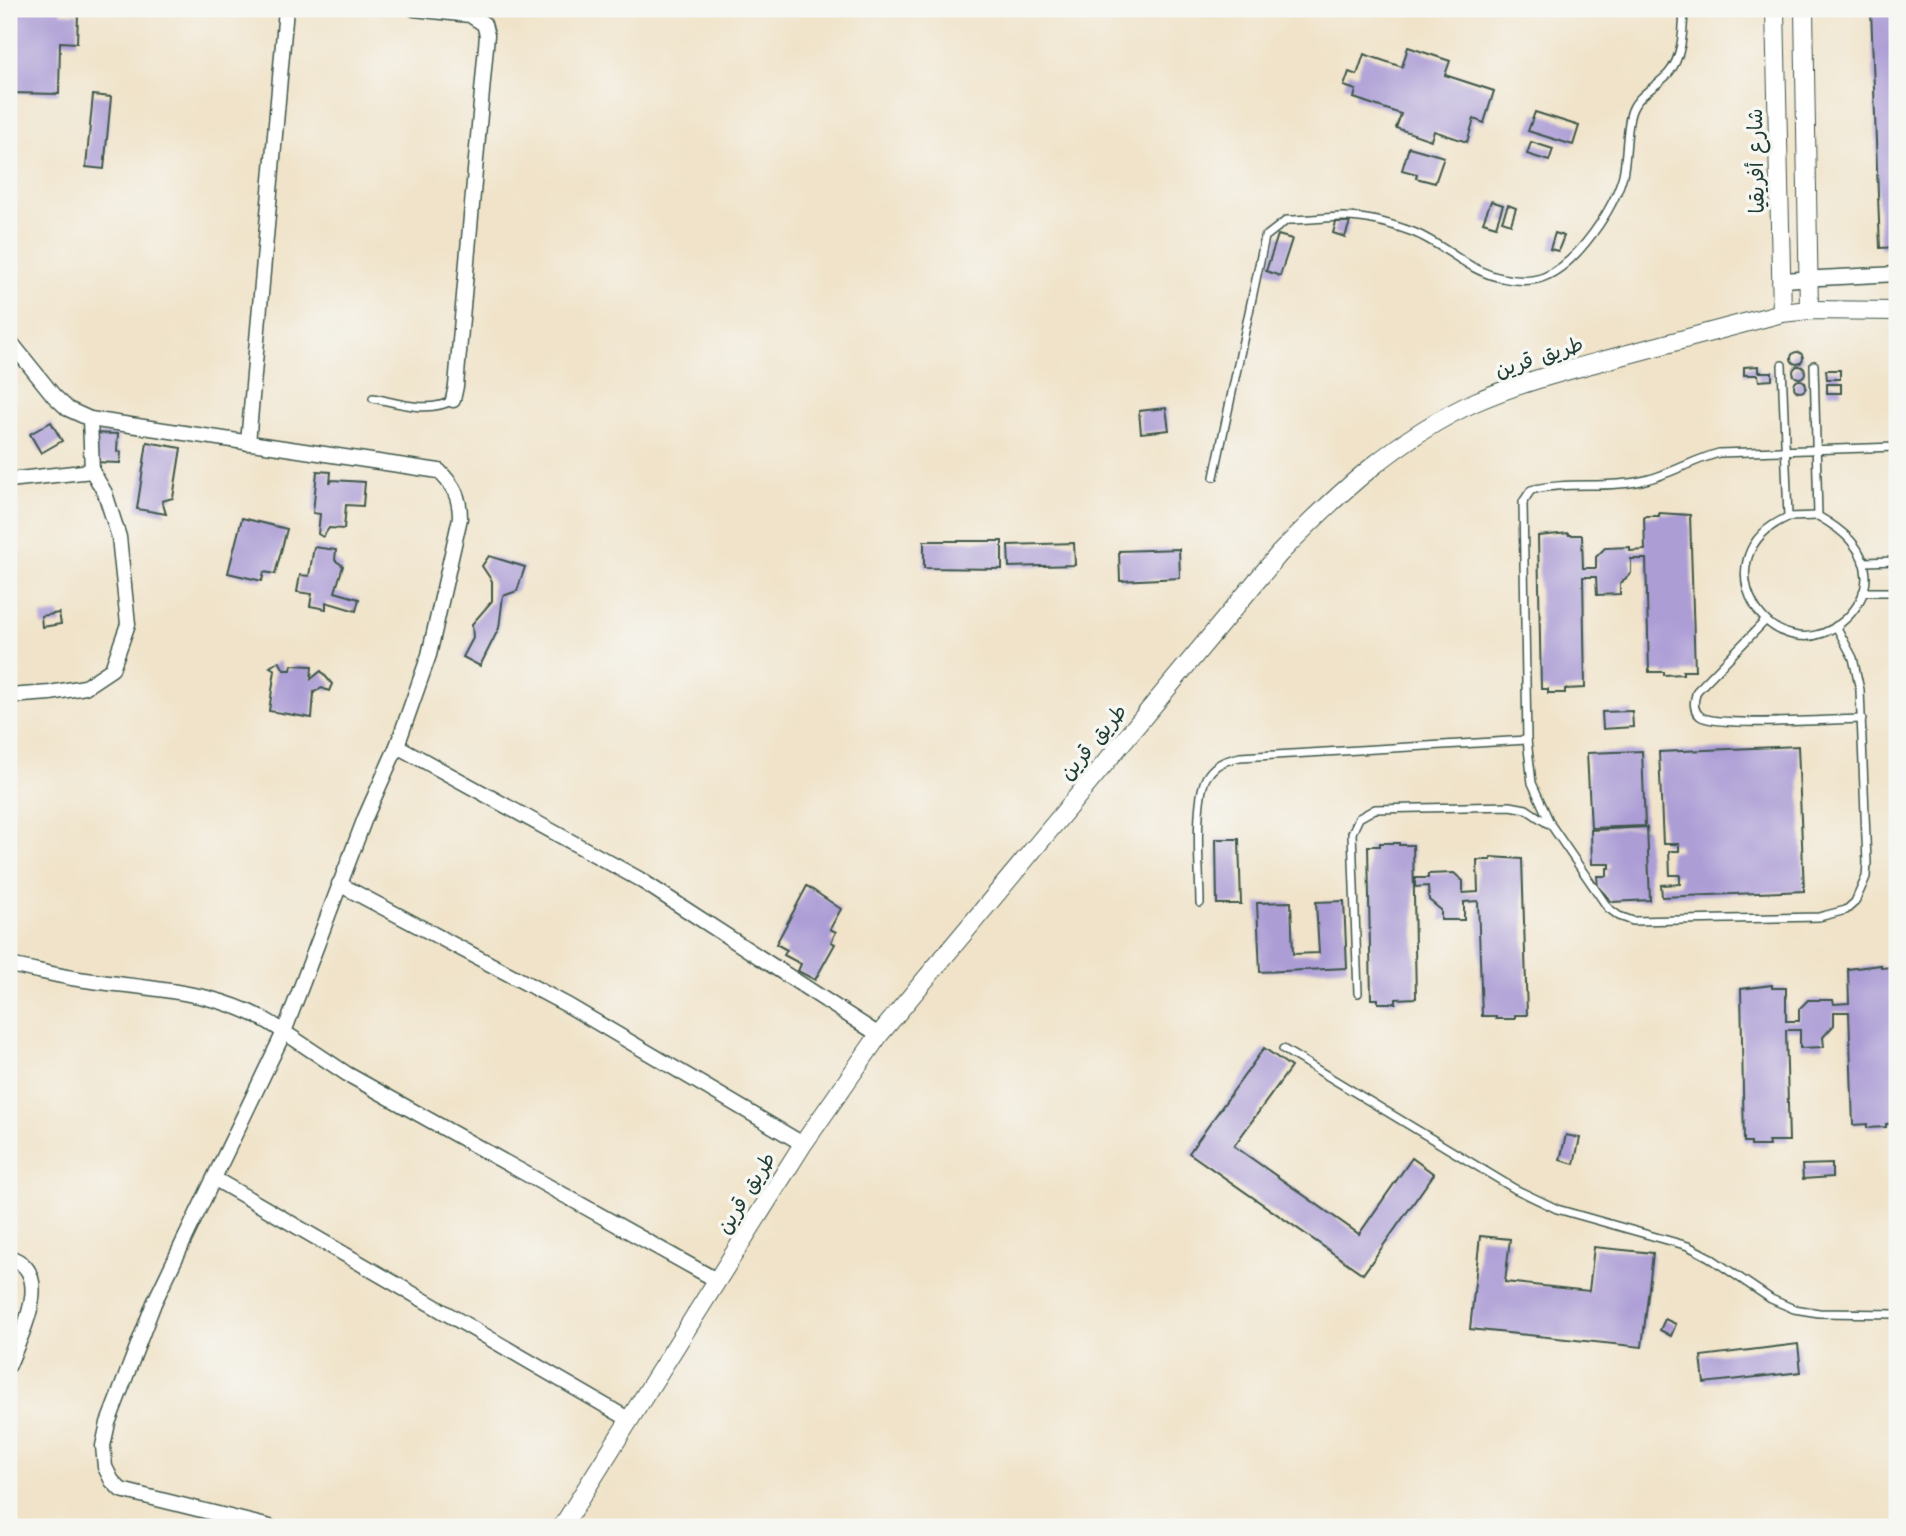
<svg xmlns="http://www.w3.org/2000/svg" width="1906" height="1536" font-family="'Architects Daughter','Playpen Sans Arabic',sans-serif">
	<rect width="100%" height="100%" fill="#f6f6f2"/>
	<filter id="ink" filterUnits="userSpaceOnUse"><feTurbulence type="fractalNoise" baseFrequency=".0143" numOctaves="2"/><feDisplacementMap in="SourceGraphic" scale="14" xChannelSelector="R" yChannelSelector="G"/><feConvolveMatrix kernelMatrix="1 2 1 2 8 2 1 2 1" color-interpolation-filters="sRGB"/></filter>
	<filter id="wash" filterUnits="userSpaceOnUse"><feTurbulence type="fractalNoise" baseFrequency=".00686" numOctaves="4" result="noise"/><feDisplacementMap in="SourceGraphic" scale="28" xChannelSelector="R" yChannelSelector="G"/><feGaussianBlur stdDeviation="1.57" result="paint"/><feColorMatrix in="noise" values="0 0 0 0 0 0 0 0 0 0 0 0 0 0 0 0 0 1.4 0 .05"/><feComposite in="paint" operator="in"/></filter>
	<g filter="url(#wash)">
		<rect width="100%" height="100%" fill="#f0e3c9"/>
		<g id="blocks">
			<g fill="#ac9dd5">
				<path d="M11,9H61L60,13L78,14L77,43L60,42L59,94L9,93V15H11Z"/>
				<path d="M1871,9H1897V247L1880,248Z"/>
				<path d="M1408,47L1450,61L1445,75L1494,91L1484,123L1474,119L1467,142L1434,131L1431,140L1396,128L1401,114L1354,98L1356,90L1344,86L1349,72L1357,75L1364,54L1402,67Z"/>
				<path d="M93,95L111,97L104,169L86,167Z"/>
				<path d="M1535,112L1579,126L1573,145L1528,131Z"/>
				<path d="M1531,142L1553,149L1549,161L1527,154Z"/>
				<path d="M1409,147L1444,157L1435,183L1416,178L1417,174L1402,170Z"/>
				<path d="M1491,201L1503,205L1496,226L1483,222Z"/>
				<path d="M1508,205L1516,208L1511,224L1502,221Z"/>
				<path d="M1336,222H1350L1345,237L1333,233Z"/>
				<path d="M1555,233L1564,236L1558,251L1550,249Z"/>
				<path d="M1278,235L1292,239L1280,276L1266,271Z"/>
				<circle cx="1797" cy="358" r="6"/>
				<circle cx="1799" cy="372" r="6"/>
				<path d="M1758,366V372H1772V380L1759,381L1758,375H1744V367Z"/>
				<path d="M1826,370H1840V379H1827Z"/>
				<circle cx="1800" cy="386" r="6"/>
				<rect x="1827" y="384" width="14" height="9"/>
				<path d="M1166,408L1169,430L1141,433L1139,411Z"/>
				<path d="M51,422L62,441L41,453L30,434Z"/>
				<path d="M92,433L118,434L117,451L121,452L120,463L91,462Z"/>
				<path d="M147,442L181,448L173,498L162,501L166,514L137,509Z"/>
				<path d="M317,471L331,472L330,484L332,480L365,482L363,506L346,505L344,529L329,528L323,537L318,534L320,514L313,513Z"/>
				<path d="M1659,513L1690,515L1695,671H1683V674L1664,675V672H1649L1646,559H1631V573L1620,584V594L1597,595L1596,577H1583L1585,688L1565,689V693H1548V689H1541L1538,536L1569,533V535H1582L1583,568H1596V557L1605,548L1630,547V551L1645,550L1644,516H1659Z"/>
				<path d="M242,518L287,529L275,574L264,572L262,581L228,573Z"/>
				<path d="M924,541H1002V569L924,568Z"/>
				<path d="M1074,543L1075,565L1009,567L1008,545Z"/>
				<path d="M314,547L336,550L335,560L343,566L335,592L359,599L356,611L326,602V609L310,606L312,594L297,592L300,575L309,576Z"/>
				<path d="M1179,549L1180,578L1120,581L1119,551Z"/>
				<path d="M489,556L525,567L517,591L503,596L499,628L480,666L463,657L473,638L472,624L492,601V581L482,566Z"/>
				<path d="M59,613L61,624L42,627L41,616Z"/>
				<path d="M279,661L284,670H291L292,665L312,666L311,679L321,671L332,684L329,691L322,688L314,692L312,718L269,711L275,670L270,667Z"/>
				<path d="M1632,711L1633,727L1603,729L1602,712Z"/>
				<path d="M1798,746L1804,891L1662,897L1661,885L1680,884V875H1670L1669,851H1679V844H1663L1659,752Z"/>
				<path d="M1642,751L1645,826L1591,828L1587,753Z"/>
				<path d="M1647,827L1650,900L1612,902L1598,887L1597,876H1607V868H1610V864H1592L1591,830Z"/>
				<path d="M1216,839H1239L1241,904H1217Z"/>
				<path d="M1380,843H1399V845H1413L1416,998L1396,999V1003H1378V999H1371L1368,846H1380Z"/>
				<path d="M1491,857L1522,859L1527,1015H1515V1019H1496V1016H1482L1478,901L1464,902V920H1441V910L1429,900L1428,886L1415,887V878H1428V874L1454,873L1463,881V893L1478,892L1477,860H1491Z"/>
				<path d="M807,886L841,909L830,929L836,932L831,942L835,944L815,980L798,971L801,964L784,955L787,950L776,944Z"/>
				<path d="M1344,901L1347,968L1260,972L1257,903L1291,902L1293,954L1319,953L1316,902Z"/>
				<path d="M1881,965V968L1893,967L1897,1123L1886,1124V1127L1867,1128V1124L1853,1125L1849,1012H1834V1025L1823,1037L1824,1047L1800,1048V1030H1786L1789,1141H1768L1769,1146H1751V1142H1744L1741,989L1772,985V988H1786V1021H1799V1009L1808,1000H1833L1834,1004L1849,1003L1848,969Z"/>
				<path d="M1264,1048L1291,1067L1234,1146L1359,1234L1412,1158L1434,1174L1363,1274L1189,1153Z"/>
				<path d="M1566,1135L1580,1138L1574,1164L1560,1160Z"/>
				<path d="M1832,1164V1177L1803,1179L1802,1165Z"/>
				<path d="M1480,1236L1510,1239L1505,1282L1589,1291L1594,1247L1653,1253L1642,1347L1470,1329Z"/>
				<path d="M1665,1319L1676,1324L1671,1336L1660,1330Z"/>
				<path d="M1798,1344L1801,1372L1704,1383L1701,1356Z"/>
			</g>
		</g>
	</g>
	<g filter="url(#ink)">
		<use href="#blocks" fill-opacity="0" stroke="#3e564a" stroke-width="2"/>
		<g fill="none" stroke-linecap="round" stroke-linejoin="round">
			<defs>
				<g id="service">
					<path d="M1782,365L1788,517C1696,557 1772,676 1841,623C1855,612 1866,595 1866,577C1865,547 1841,529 1818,516L1814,365"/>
					<path d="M373,398C399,403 429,414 453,400"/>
					<path d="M1214,477L1265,237L1287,220C1306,220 1322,218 1340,217C1363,216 1392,224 1413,232C1444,244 1469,272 1502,278C1514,281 1532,282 1544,277C1577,264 1614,209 1623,175C1627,156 1626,136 1630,117C1634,96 1654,89 1668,74C1683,57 1683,30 1684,9"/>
					<path d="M1788,517L1818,516"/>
					<path d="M1863,562L1897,561"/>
					<path d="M1863,592H1897"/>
					<path d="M1765,621L1697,691C1694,700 1692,709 1700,716C1714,728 1837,719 1862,719"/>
					<path d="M1836,626L1853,658L1860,690L1867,863L1866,877L1855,902L1846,910L1819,917L1633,921L1619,916L1608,908L1551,825L1532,783L1527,740L1523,502L1531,490C1567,481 1605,489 1641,481C1668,476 1692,460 1719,453L1897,447"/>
					<path d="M1200,903C1200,876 1193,794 1208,775C1216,763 1227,760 1240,757L1527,740"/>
					<path d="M1358,993L1352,833L1359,818L1375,809L1510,806L1526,809L1547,823"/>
					<path d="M1283,1049L1515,1189L1557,1209L1688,1246L1709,1257L1771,1299L1794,1309L1819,1313L1897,1314"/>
				</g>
				<g id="minor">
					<path d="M414,9L470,15L484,24L487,35L456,386L453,400"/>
					<path d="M1781,280L1897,274"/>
					<path d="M9,340L54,396L68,409L90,419L439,471C454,486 460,497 460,518L429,655L397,746L365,818L284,1032L347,1074L718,1281"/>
					<path d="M248,443L286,9"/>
					<path d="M9,480L92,471"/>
					<path d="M9,696L50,693L85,687L112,669L128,624L119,537L105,493L92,471L90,419"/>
					<path d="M397,746L639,879L879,1035"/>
					<path d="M339,884L569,1006L803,1144"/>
					<path d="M9,965C30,969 51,974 72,978C145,990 222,987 284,1032L154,1303L108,1423L103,1446L105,1467L112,1481L121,1490L270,1527"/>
					<path d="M215,1179L630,1420"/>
					<path d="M9,1257C56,1272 20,1336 9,1365"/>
				</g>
				<g id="tertiary">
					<path d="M1775,9L1782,313"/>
					<path d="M1804,9L1809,310"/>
					<path d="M562,1527L803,1144L879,1035L1279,554C1337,494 1398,437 1475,402C1521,382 1569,370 1617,357C1672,342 1727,328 1782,313L1809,310L1897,311"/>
				</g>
			</defs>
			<use href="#service" stroke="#3e564a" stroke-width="10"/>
			<use href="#minor" stroke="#3e564a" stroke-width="17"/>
			<use href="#tertiary" stroke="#3e564a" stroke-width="20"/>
			<use href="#service" stroke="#fff" stroke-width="7"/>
			<use href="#minor" stroke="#fff" stroke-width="14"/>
			<use href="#tertiary" stroke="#fff" stroke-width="18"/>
		</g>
	</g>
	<g text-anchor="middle" stroke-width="7" stroke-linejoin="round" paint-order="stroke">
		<g font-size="21" fill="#1f3d34" stroke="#f6f6f2">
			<text transform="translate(1756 161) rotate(-91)" y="7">شارع أفريقيا</text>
			<text transform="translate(1539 357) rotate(-18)" y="7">طريق قرين</text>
			<text transform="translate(1093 742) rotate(-50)" y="7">طريق قرين</text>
			<text transform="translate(746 1193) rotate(-58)" y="7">طريق قرين</text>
		</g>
	</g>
	<rect width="1906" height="1536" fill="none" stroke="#f6f6f2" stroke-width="35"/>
</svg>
